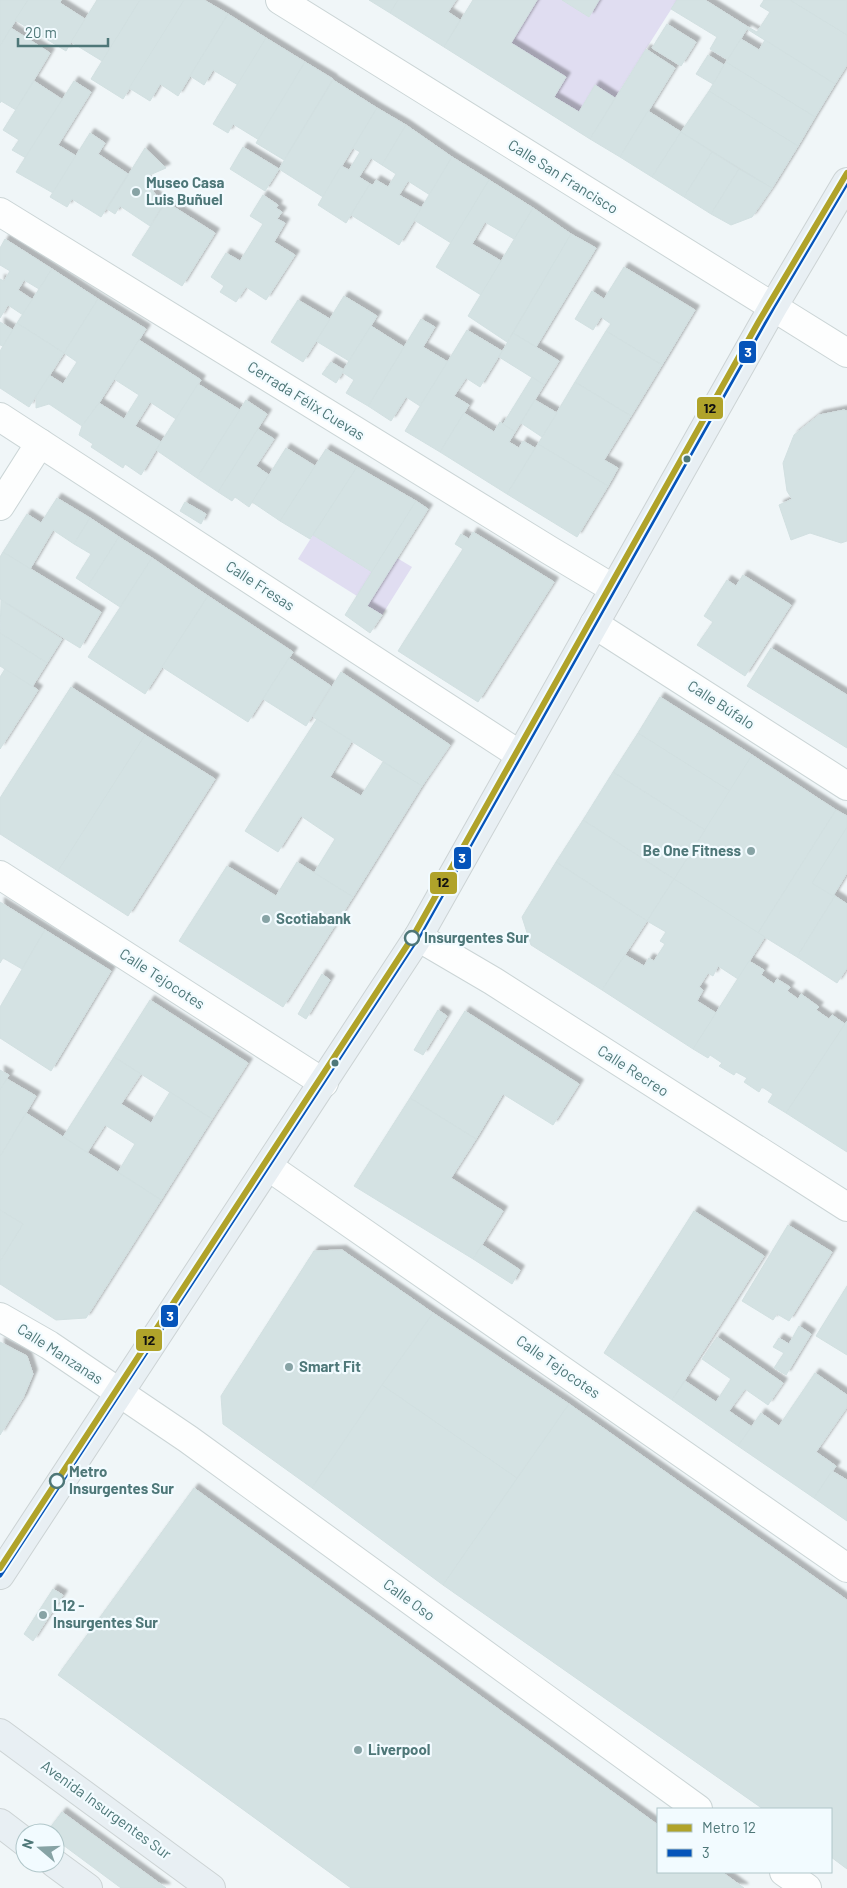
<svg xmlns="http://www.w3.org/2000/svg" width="847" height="1888" font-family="Barlow,sans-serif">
	<defs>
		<filter id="shadow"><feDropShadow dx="4.5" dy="-4.5" stdDeviation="1" flood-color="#0004"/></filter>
	</defs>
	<rect width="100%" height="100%" fill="#f0f6f8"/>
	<g fill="#e0ddf1">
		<path d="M537,0H562L589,17L599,0H677L615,98L595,85L579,112L554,97L565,77L511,43Z"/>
		<path d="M313,535L372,572L357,596L298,559Z"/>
		<path d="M397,558L412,567L382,615L367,606Z"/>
	</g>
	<g fill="#d4e2e3" stroke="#d2e0e1" filter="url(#shadow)">
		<path d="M0,0H28L0,46Z"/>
		<path d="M28,0H61L60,3L85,19L66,51L15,20Z"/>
		<path d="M97,0H140L102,61L71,42Z"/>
		<path d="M140,0H184L123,99L91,79Z"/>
		<path d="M184,0H204L228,14L178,96L160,84L150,101L129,88Z"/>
		<path d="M369,0H398L390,13Z"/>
		<path d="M398,0H456L448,12L460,20L444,47L390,13Z"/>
		<path d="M473,0H537L511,43L566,77L554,97L579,112L595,85L615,98L590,139L444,47Z"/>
		<path d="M562,0H599L589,17Z"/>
		<path d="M677,0H705L748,27L728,60L710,49L717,37L671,9Z"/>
		<path d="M764,0H790L847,35V65L835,84L747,29L748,27L757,32L770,12L760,6Z"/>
		<path d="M790,0H847V35Z"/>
		<path d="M228,14L266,38L238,85L213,70L204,85L190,76Z"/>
		<path d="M667,24L696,42L681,66L652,48Z"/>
		<path d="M11,28L50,53L16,110L1,101L0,103V46Z"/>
		<path d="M266,38L305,62L259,140L233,124L228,133L213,124Z"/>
		<path d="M741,39L759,50L765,40L835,84L815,117L726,62Z"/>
		<path d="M646,49L675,68L620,157L590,139Z"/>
		<path d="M708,55L724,65L713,84L696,74Z"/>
		<path d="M305,62L333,79L284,160L256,143Z"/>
		<path d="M726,62L815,117L798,146L709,91Z"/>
		<path d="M333,80L377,108L323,197L279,169Z"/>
		<path d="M34,81L63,100L26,158L12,150L19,140L3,130Z"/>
		<path d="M74,81L91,92L58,145L76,156L53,193L16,172Z"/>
		<path d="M709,91L798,146L772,188L681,132Z"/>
		<path d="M377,108L406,125L382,165L371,158L359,177L370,184L346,223L318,205L341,166L349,170L360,152L353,148Z"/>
		<path d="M648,111L681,132L652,177L620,157Z"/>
		<path d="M406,125L452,157L430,195L408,181L399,195L422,208L399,245L351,215L370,184L373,185L376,180L388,187L396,174L382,165Z"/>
		<path d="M681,132L712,152L684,197L652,177Z"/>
		<path d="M90,133L105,143L98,154L128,174L101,217L72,199L67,207L50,197Z"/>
		<path d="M243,147L279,169L265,191L230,169Z"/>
		<path d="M145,148L166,168L145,177L162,206L150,226L120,206L115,214L107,209Z"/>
		<path d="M712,152L739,169L711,214L684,197Z"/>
		<path d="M452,157L489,180L451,243L414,220Z"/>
		<path d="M739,169L772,188L752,217L731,225L711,214Z"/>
		<path d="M489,180L533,208L514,239L485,222L472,244L501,261L481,295L436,267Z"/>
		<path d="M263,195L278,205L276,208L282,212L277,219L285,223L274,242L295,255L266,300L246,287L236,302L220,292L224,286L211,277L226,253L240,261L263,224L250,216Z"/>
		<path d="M166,202L215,233L182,286L132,255Z"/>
		<path d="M533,208L571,234L507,342L468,316Z"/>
		<path d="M571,234L596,248L536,347L513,333Z"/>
		<path d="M5,239L52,269L39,289L24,280L18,290L33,300L23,315L8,305L0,318V279L4,281L10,271L0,265V248Z"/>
		<path d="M624,267L695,310L662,365L606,331L611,324L601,317L593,330L575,319L592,291L604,299Z"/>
		<path d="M52,269L98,299L64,353L17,323Z"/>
		<path d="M344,296L377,316L349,361L316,341Z"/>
		<path d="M98,299L146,329L99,403L82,426L49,404L36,408V396L49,375L63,384L77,362L64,353Z"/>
		<path d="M298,300L330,319L303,362L271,342Z"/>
		<path d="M421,319L435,327L423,347L448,362L420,406L406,397L391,421L368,406Z"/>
		<path d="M0,322L13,330L3,346L0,345Z"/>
		<path d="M17,323L64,353L29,407L0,388V351Z"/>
		<path d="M371,326L404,347L368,406L346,393L354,380L342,372Z"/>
		<path d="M467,330L502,351L480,387L466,378L454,396L469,405L440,452L405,431Z"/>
		<path d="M606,331L662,365L631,416L575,382Z"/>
		<path d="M513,333L559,361L544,385L499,357Z"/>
		<path d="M139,340L201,380L176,419L150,402L135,426L161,442L141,475L125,464L123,468L91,447L93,444L79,435L82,426L99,403L124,419L139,395L114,379Z"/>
		<path d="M331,362L344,370L336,383L322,374Z"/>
		<path d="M532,377L544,385L515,432L503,424Z"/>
		<path d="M575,382L631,416L604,460L618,468L608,486L538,444Z"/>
		<path d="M198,384L240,410L197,478L156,450Z"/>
		<path d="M246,400L267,414L218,492L197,478Z"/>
		<path d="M535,400L557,413L542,437L521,423Z"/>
		<path d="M844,410L847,411V541L841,543L810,533L791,540L779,505L792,499L787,491L783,463L794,435L819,415Z"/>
		<path d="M464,413L494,432L500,422L515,432L509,442L519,448L523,441L535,448L507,494L440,452Z"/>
		<path d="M258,429L274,439L256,466L269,475L249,507L235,497L232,501L218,492Z"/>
		<path d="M538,444L608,486L577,537L507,494Z"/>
		<path d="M286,448L315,466L280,521L252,502Z"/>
		<path d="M326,449L357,467L310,539L280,521Z"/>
		<path d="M357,467L416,501L372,572L313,535Z"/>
		<path d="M57,498L90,518L74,544L53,530L30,569L3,552L27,514L41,523Z"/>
		<path d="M416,501L428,509L367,606L382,615L370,633L345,615Z"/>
		<path d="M185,502L206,514L201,524L180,511Z"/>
		<path d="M90,518L119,537L88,586L76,578L91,554L74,544Z"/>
		<path d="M473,532L554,582L478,702L398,651L463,549L455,544L461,534L469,539Z"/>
		<path d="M119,537L152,558L120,607L88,586Z"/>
		<path d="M3,552L101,612L80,648L0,599V557Z"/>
		<path d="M152,558L208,596L145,694L88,657Z"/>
		<path d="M743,575L791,605L745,676L697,645L713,622L704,616L727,580L736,586Z"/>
		<path d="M208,596L293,652L248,722L162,667Z"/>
		<path d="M1,600L62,639L47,663L0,633Z"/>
		<path d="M0,633L47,663L32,687L0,666Z"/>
		<path d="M771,648L847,695V748L747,686Z"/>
		<path d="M289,658L331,686L306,726L263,699Z"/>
		<path d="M5,669L38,690L0,749V677Z"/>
		<path d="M341,672L450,745L422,786L313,717Z"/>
		<path d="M71,687L145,735L58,871L0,834V798Z"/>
		<path d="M660,697L752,755L730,791L638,733Z"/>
		<path d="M317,719L352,741L330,777L361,796L383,762L422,786L353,897L314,873L335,839L301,816L278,852L245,831Z"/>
		<path d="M638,733L730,791L705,830L613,772Z"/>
		<path d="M145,735L215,779L128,916L58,871Z"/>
		<path d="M752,755L836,810L758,933L674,879Z"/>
		<path d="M613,772L705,830L674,879L583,820Z"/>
		<path d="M836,810L847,816V827L812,883L835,896L797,957L758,933Z"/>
		<path d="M583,820L674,879L647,921L556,862Z"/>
		<path d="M847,827V873L833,896L812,883Z"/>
		<path d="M297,862L353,897L283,1007L179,941L227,866L276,896Z"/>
		<path d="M556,862L647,921L602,990L531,945L522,917Z"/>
		<path d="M674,879L765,937L738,979L718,966L713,976L708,973L699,987L703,990L697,1001L716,1013L693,1049L602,990L625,955L644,966L649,958L654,961L665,944L660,941L666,932L647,921Z"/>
		<path d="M835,896L847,904V968L837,983L797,957Z"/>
		<path d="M0,902L45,930L22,969L3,958L0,963Z"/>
		<path d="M45,930L111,971L51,1071L0,1038V1007Z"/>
		<path d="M749,961L764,970L761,975L774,984L777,979L790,987L787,991L798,999L801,994L819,1007L816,1010L829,1019L832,1015L845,1024L786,1113L768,1102L773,1094L762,1087L759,1092L744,1082L747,1078L736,1072L734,1075L719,1066L722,1063L710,1055L708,1058L693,1049Z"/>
		<path d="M322,974L330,980L306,1019L298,1014Z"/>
		<path d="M150,1000L248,1063L212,1119L114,1057Z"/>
		<path d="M438,1010L447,1016L423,1055L414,1050Z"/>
		<path d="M465,1011L579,1084L553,1125L503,1094L476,1139L410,1098Z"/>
		<path d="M847,1021V1152L786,1113Z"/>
		<path d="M114,1057L141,1074L121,1104L151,1123L170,1092L212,1119L161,1200L118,1172L135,1144L105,1125L87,1153L63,1137Z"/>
		<path d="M0,1070L9,1075L0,1090Z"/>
		<path d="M7,1079L36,1096L0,1157V1090Z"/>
		<path d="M410,1098L476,1139L451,1178L503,1211L473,1259L354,1186Z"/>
		<path d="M26,1113L161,1200L86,1318L56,1320L0,1284V1261L23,1224L0,1210V1157Z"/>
		<path d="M0,1210L23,1224L0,1261Z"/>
		<path d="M694,1211L764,1256L672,1400L604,1353Z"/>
		<path d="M788,1225L832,1252L789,1321L777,1314L773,1320L742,1301Z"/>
		<path d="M482,1245L520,1270L512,1284L473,1259Z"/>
		<path d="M342,1250L433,1313L312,1488L223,1424L221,1396L314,1251Z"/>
		<path d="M847,1286V1355L816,1336Z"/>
		<path d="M433,1313L569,1404L517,1478L382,1385Z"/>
		<path d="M799,1326L811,1334L786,1375L774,1368L784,1353L773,1347L779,1338L789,1344Z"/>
		<path d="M717,1337L783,1383L768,1405L745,1389L729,1411L752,1427L738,1446L672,1400L685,1381L716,1402L731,1379L702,1359Z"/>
		<path d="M0,1342L27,1356L33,1374L23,1398L0,1435Z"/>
		<path d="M815,1373L847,1395V1407L816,1452L836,1466L814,1498L738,1446L761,1413L779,1426Z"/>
		<path d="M382,1385L517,1478L443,1585L312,1488Z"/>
		<path d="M569,1404L847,1600V1869L831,1857V1809H763L443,1585Z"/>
		<path d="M832,1471L847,1480V1521L814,1498Z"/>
		<path d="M194,1488L658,1825V1872H722L744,1888H351L58,1675Z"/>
		<path d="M53,1589L63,1595L33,1641L24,1634Z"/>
		<path d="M62,1812L166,1888H121L55,1839V1833H46Z"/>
	</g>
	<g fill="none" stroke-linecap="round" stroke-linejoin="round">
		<defs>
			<g id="minor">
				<path d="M280,0L847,353"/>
				<path d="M0,212L549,550L614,589"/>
				<path d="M0,417L520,755"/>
				<path d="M0,506L40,443"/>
				<path d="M594,624L847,786"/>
				<path d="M0,875L324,1083"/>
				<path d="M418,937L493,981L847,1207"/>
				<path d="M269,1167L847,1568"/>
				<path d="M0,1317L49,1345L188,1439L698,1809"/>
				<path d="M784,1872L807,1888"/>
			</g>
			<g id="major">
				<path d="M0,1575L418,937L773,307L847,182"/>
				<path d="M0,1733L211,1888"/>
				<path d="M0,1823L25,1842"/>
				<path d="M54,1863L88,1888"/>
			</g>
		</defs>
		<use href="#minor" stroke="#cbd5d6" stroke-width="30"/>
		<use href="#major" stroke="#ccd3d4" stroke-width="30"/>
		<use href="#minor" stroke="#fdfefe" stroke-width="28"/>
		<use href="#major" stroke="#e8eff3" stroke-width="28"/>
		<defs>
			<path id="bus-1" d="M0,1575L418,937L773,307L847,182"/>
		</defs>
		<use href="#bus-1" stroke="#f2fbff" stroke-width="9"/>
		<use href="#bus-1" stroke="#0554ba" stroke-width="5"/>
		<defs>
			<path id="metro-1" d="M0,1568L412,938L759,321L847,173"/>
		</defs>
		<use href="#metro-1" stroke="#f2fbff" stroke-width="10"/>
		<use href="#metro-1" stroke="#b0a32a" stroke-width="6"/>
	</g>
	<g fill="#87a3a5" stroke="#f2fbff" stroke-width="2">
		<circle cx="136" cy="192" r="5"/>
		<circle cx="751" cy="851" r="5"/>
		<circle cx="266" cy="919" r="5"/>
		<circle cx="289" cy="1367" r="5"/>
		<circle cx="43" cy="1615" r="5"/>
		<circle cx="358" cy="1750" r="5"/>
	</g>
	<g fill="#4e7778" stroke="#f2fbff" stroke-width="2">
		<circle cx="687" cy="459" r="4.5"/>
		<circle cx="335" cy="1063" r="4.5"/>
	</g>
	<g fill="#f2fbff" stroke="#4e7778" stroke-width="2.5">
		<circle cx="412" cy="938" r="7"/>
		<circle cx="57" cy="1481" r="7"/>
	</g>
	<g text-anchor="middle" stroke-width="4.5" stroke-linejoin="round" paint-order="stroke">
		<g font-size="15" fill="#4e7778" stroke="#f2fbff">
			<text transform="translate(563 177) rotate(32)" y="5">Calle San Francisco</text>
			<text transform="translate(306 401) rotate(32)" y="5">Cerrada Félix Cuevas</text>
			<text transform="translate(260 586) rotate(33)" y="5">Calle Fresas</text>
			<text transform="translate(721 705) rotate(33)" y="5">Calle Búfalo</text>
			<text transform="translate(162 979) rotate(33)" y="5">Calle Tejocotes</text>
			<text transform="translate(633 1071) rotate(33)" y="5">Calle Recreo</text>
			<text transform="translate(60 1354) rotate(33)" y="5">Calle Manzanas</text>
			<text transform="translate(558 1367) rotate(35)" y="5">Calle Tejocotes</text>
			<text transform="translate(409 1600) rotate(36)" y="5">Calle Oso</text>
			<text transform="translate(106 1810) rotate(36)" y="5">Avenida Insurgentes Sur</text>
		</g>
		<g font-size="15" font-weight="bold" fill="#4e7778" stroke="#f2fbff" text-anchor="start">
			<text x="146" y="188">Museo Casa<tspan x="146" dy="17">Luis Buñuel</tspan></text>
			<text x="741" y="856" text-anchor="end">Be One Fitness</text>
			<text x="276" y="924">Scotiabank</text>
			<text x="299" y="1372">Smart Fit</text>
			<text x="53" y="1611">L12 -<tspan x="53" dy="17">Insurgentes Sur</tspan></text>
			<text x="368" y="1755">Liverpool</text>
		</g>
		<g font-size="15" font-weight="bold" fill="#4e7778" stroke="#f2fbff" text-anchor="start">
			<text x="424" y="943">Insurgentes Sur</text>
			<text x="69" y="1477">Metro<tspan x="69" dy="17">Insurgentes Sur</tspan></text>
		</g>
	</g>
	<g stroke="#f2fbff" stroke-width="2">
		<rect x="738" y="340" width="19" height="24" rx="5" fill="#0554ba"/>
		<rect x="696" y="396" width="28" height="24" rx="5" fill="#b0a32a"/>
		<rect x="453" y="846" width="19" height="24" rx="5" fill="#0554ba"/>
		<rect x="429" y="871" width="29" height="24" rx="5" fill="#b0a32a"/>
		<rect x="160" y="1304" width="19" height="24" rx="5" fill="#0554ba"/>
		<rect x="135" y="1328" width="28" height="24" rx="5" fill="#b0a32a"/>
	</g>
	<g font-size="14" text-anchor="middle" font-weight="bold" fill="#fff">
		<text x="748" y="357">3</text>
		<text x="462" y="863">3</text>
		<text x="170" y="1321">3</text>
	</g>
	<g font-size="14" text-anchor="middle" font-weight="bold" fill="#111">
		<text x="710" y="413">12</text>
		<text x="443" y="887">12</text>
		<text x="149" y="1345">12</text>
	</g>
	<rect x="657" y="1808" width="175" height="65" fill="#f2fbff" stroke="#b0c6c9"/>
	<rect x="667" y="1824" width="25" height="8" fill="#b0a32a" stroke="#b0c6c9"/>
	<text x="702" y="1833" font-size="15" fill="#4e7778">Metro 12</text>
	<rect x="667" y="1849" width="25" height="8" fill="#0554ba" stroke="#b0c6c9"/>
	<text x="702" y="1858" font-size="15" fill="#4e7778">3</text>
	<g transform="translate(40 1848) rotate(289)"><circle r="24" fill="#f2fbff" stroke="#b0c6c9"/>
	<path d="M0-4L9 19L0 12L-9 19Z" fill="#87a3a5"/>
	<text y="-8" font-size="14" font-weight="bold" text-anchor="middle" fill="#4e7778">N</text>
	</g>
	<path d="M18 38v8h90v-8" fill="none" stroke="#4e7778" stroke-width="2.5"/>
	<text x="25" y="38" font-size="15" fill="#4e7778" stroke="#f2fbff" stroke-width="4" paint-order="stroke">20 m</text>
</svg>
